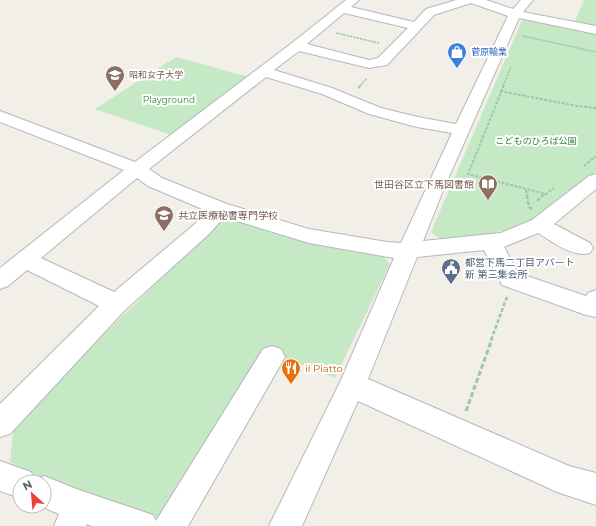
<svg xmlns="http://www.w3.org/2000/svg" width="596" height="526" font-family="Montserrat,'Noto Sans JP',sans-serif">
	<rect width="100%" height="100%" fill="#f1efe8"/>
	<g fill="#c5e8c5">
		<path d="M584,0H596V28L574,23Z"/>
		<path d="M523,18L596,32V172L525,225L495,233L466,238L440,239L431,232Z"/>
		<path d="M176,57L249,77L174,136L95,109Z"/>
		<path d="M230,218L312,244L384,257L390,264L335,378L268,351L161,519L44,480L10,462L14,422L220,221Z"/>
	</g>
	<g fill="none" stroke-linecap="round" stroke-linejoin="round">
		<defs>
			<g id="minor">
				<path d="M346,0H359L351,7L414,22L426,9L456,0H486L513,9L521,0H533L523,12L596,26V34L519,18L444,188L423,241L501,233L532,220L589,176L596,174V189L554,224L590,243L593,248L590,253C573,258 553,242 538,233L504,247L518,273L586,296L588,293L596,290V317L586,315L502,285L484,250L417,257L368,379L569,466L596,473V505L557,492L358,401L302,526H269L341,380L394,258L309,243L224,217L210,233L124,311L10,434L0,437V404L99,306L27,270L8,286L0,289V268L124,170L0,122V111L135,162L292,43ZM471,3L508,16L456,124L418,117L381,108L332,88L274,70L299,51L369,68L387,65L434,15ZM344,13L408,28L378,58L369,60L307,44ZM266,77L322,94L369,114L417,127L452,133L401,243L387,242L309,229L227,204L162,178L149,169ZM137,178L148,186L207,211L196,223L114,292L41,258Z"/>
				<path d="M272,346L281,349L285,357L188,526H92L87,524L86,526H54L59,514L40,506H44V482H20V498L0,491V461L31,472L34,480L44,476L79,490L153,515L156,521L263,349Z"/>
			</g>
		</defs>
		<use href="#minor" stroke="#b5b8bc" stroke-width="2"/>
		<g stroke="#9cc7a9" stroke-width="1.5" stroke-dasharray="2.5 1" stroke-linecap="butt">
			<path d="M336,33L379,43"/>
			<path d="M523,36L596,52"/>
			<path d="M360,86L367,78"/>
			<path d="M503,86L511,67"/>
		</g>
		<g stroke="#9cc7a9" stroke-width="2" stroke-dasharray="3 1.5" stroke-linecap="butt">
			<path d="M504,85L468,174L546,194L554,188"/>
			<path d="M358,88L361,85"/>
			<path d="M500,91L577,106L596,108"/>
			<path d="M584,166L596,156"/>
			<path d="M526,190L527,196"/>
			<path d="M542,196L545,194"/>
		</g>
		<g stroke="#9cc7a9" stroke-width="2.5" stroke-dasharray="4 2" stroke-linecap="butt">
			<path d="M527,195L529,207L532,209"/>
			<path d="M537,201L543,195"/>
			<path d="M491,340L507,297"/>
		</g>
		<path stroke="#9cc7a9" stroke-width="3" stroke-dasharray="5 2.5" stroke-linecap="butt" d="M466,411L492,339"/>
		<use href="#minor" fill="#fff" fill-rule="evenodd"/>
	</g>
	<defs>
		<symbol id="shop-pin" viewBox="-11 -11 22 30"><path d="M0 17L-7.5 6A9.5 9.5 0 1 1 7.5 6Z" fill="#3f7fe0" stroke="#fff"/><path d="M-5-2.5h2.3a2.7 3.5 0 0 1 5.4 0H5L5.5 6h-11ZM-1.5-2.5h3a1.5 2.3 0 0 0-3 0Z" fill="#fff"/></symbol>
		<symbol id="university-pin" viewBox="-11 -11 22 30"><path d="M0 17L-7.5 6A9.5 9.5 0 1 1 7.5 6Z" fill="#8d6e63" stroke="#fff"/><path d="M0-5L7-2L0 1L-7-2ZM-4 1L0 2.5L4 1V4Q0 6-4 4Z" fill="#fff"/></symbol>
		<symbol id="library-pin" viewBox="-11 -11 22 30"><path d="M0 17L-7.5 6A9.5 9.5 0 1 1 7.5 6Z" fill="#8d6e63" stroke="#fff"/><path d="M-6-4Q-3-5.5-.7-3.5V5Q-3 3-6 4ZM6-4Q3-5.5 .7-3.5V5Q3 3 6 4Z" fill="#fff"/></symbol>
		<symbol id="civic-pin" viewBox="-11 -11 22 30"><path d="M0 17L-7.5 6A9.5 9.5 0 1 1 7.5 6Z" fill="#5c6f8a" stroke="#fff"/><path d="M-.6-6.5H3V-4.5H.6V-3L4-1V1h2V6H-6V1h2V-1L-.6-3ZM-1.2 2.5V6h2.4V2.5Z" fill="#fff"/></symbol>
		<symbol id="restaurant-pin" viewBox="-11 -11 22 30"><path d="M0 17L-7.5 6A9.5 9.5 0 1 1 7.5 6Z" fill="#e8710a" stroke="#fff"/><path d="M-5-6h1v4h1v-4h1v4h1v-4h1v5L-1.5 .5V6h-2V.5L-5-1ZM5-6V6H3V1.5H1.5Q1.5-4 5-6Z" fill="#fff"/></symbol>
	</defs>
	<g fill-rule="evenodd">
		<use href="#shop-pin" x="446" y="41" width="22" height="30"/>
		<use href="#university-pin" x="104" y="64" width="22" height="30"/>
		<use href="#library-pin" x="477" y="173" width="22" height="30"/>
		<use href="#university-pin" x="153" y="204" width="22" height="30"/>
		<use href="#civic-pin" x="440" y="257" width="22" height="30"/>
		<use href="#restaurant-pin" x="280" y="357" width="22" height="30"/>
	</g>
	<g text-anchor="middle" stroke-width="4" stroke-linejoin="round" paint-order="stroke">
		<g font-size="9" fill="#366cbe" stroke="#fff" text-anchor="start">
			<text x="471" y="55">菅原輪業</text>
		</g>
		<g font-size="9" fill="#785e54" stroke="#fff" text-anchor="start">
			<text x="129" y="78">昭和女子大学</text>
		</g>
		<g font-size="9" fill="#348238" stroke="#fff">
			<text x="169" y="103">Playground</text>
			<text x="536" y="144">こどものひろば公園</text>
		</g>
		<g font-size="10" fill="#785e54" stroke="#fff" text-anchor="end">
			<text x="474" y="188">世田谷区立下馬図書館</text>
			<text x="178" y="219" text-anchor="start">共立医療秘書専門学校</text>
		</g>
		<g font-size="10" fill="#4e5e75" stroke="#fff" text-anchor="start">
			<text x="465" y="266">都営下馬二丁目アパート<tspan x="465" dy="12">新 第三集会所</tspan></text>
		</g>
		<g font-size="10" fill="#c56008" stroke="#fff" text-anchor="start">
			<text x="305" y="372">il Piatto</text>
		</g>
	</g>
	<g transform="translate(32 494) rotate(333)"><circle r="19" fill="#ffffff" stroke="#bfc1c3"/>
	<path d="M0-3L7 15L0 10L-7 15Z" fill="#ea4335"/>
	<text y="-6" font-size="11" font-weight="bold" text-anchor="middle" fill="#5f6368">N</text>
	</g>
</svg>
